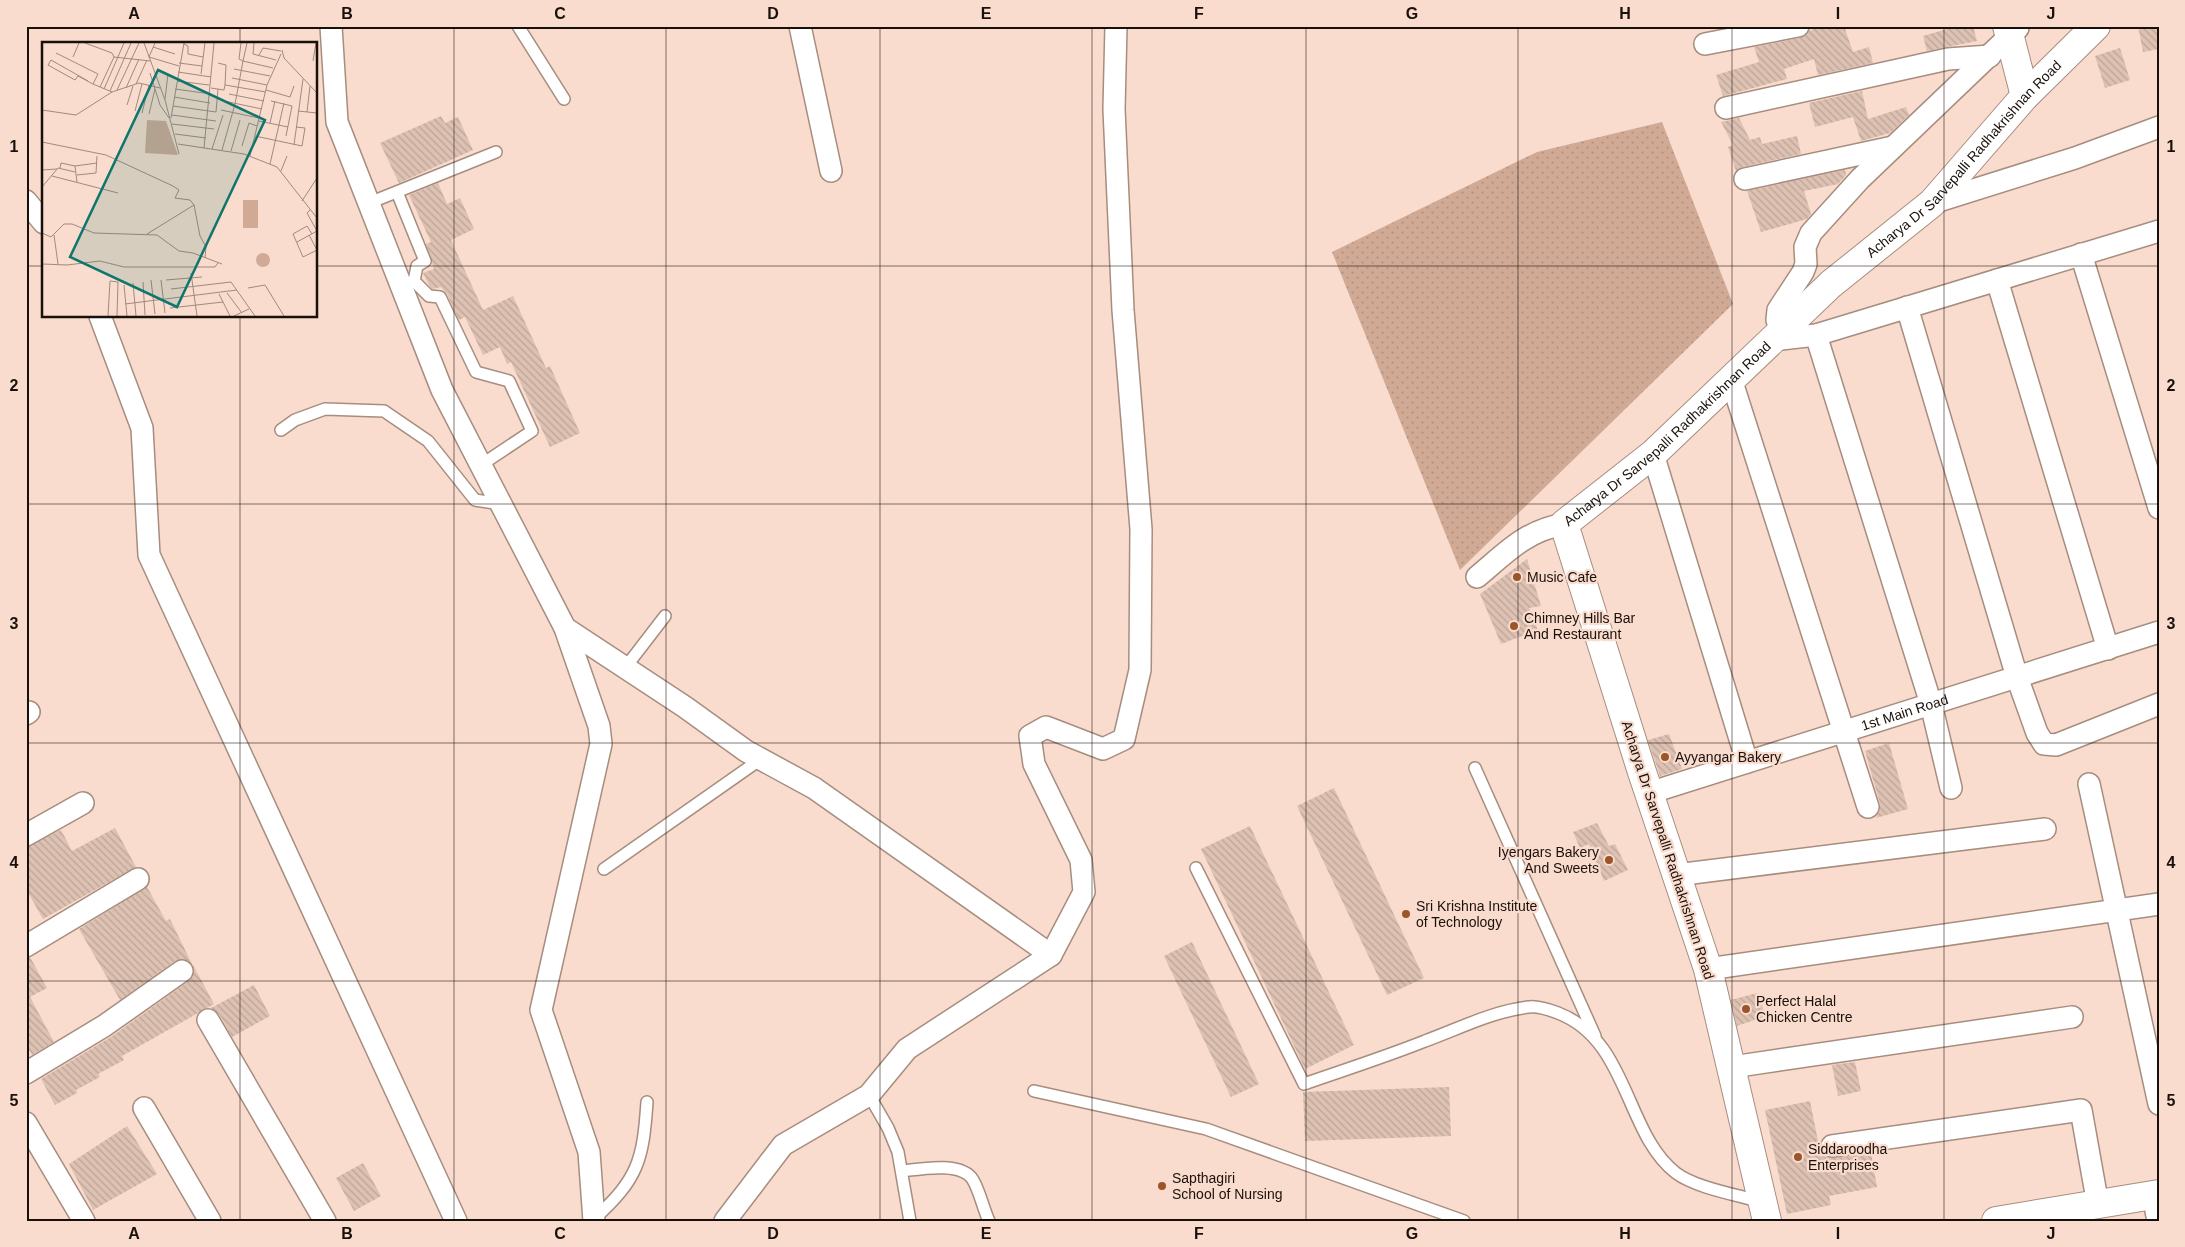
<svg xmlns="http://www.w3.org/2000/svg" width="2185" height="1247" font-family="Arial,sans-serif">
	<defs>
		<pattern id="grass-dots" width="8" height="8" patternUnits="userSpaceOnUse" patternTransform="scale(1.25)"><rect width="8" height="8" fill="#d1aa96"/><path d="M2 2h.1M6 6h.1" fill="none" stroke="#b39180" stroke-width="1.8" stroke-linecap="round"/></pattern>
		<pattern id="building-back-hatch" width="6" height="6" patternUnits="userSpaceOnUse" patternTransform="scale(1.25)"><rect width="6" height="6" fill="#ddc1b2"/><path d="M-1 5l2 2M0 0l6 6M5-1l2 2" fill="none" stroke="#bda598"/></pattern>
	</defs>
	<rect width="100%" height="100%" fill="#f9dccd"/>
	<path fill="url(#grass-dots)" d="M1662,122L1733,304L1460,570L1332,252L1537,152Z"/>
	<g fill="url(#building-back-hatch)">
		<path d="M1822,26H1844L1853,52L1869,47L1873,63L1818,75L1814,59L1784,69L1787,79L1723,96L1716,75L1759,62L1754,47L1800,38L1809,31Z"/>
		<path d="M1957,26H1973L1977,41L1927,51L1923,36Z"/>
		<path d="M2138,26H2159V49L2143,52Z"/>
		<path d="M2120,48L2130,80L2105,88L2095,56Z"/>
		<path d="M1862,91L1868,119L1906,107L1909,115L1890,133L1861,141L1853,117L1815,127L1809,103Z"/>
		<path d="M441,116L445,123L458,117L473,150L399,183L380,143Z"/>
		<path d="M1739,118L1750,140L1760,137L1762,144L1797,136L1801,154L1742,167L1736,171L1728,147L1733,145L1721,122Z"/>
		<path d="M1845,170L1846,175L1838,184L1804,191L1811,214L1807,219L1761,232L1747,191Z"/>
		<path d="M438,183L447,204L460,198L474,229L451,240L483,310L513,296L546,368L550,366L580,433L550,447L511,362L507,364L500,347L483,355L465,317L459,320L447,294L441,287L432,289L429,285L423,273L434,269L426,244L431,242L409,195Z"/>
		<path d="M1527,559L1541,606L1529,608L1538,630L1501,644L1480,594Z"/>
		<path d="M1669,734L1682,769L1660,776L1648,740Z"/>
		<path d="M1889,743L1908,809L1876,818L1880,810V804L1865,751Z"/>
		<path d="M1334,788L1424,978L1387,995L1297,806Z"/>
		<path d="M1597,823L1609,846L1615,844L1628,870L1604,881L1589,844L1580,848L1573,832Z"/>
		<path d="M1250,826L1354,1045L1305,1069L1201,849Z"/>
		<path d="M115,828L136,867L43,919L26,889V847L61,830L72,851Z"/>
		<path d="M147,887L166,921L170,919L192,964L187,960L175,961L120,1000L79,929Z"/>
		<path d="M1192,942L1259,1084L1231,1097L1164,956Z"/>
		<path d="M30,957L47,988L30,997L54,1042L32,1055L26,1045V958Z"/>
		<path d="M193,965L214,1004L122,1056L124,1060L98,1074L100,1077L76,1090L77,1093L55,1105L41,1079L111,1037L189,981L193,976Z"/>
		<path d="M254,985L270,1016L232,1037L219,1014L211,1008Z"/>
		<path d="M1757,993L1766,1016L1737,1026L1731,1000Z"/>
		<path d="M1855,1062L1861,1091L1838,1096L1832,1065Z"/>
		<path d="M1449,1087L1451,1136L1305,1141L1303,1092Z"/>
		<path d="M1810,1101L1821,1156L1834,1158L1871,1153L1877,1187L1829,1196L1831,1205L1787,1214L1765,1110Z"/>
		<path d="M127,1126L157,1174L93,1210L69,1164Z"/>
		<path d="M363,1163L381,1196L354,1211L336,1178Z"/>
	</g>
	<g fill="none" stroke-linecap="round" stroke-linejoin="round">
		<defs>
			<g id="service">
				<path d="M518,26L564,99"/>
				<path d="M397,192L425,261L417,266L414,281L429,296L440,297L476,372L509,381L532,431L481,465"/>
				<path d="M369,203L496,152"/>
				<path d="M281,430L295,420L325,409L384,411L428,441L475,500L501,504"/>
				<path d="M625,668L665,616"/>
				<path d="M1475,768L1595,1036"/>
				<path d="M1196,868L1304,1084C1344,1070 1385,1057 1425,1041C1458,1029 1493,1011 1529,1007C1537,1006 1550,1010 1558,1013C1629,1040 1625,1134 1676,1173C1696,1188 1738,1195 1762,1202"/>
				<path d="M604,869L761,759"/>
				<path d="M1034,1091L1206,1129L1464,1221"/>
				<path d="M869,1095L888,1128L898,1152L910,1221"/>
				<path d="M902,1171C920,1169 962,1161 973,1180C980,1192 983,1208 989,1221"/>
				<path d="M594,1219C638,1179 643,1161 647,1102"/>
			</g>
			<g id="minor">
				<path d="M331,26L337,122L442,390L565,628L599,726L601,744L541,1010L589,1152L594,1221"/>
				<path d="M800,26L831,171"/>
				<path d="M1705,44L1798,26"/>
				<path d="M1726,108L1948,59L1990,56"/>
				<path d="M1745,179L1893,147"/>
				<path d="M26,201L44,223"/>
				<path d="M1932,203L2075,158L2159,127"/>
				<path d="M2081,254L2159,508"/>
				<path d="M1997,280L2108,649"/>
				<path d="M1907,307L2017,677L2037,733L2044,744L2056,745L2159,704"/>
				<path d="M100,316L142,428L149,555L456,1221"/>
				<path d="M1782,332L1777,320L1778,310L1803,272L1806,264L1805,247L1811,233L1860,179L2018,28"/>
				<path d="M1816,335L1931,704L1951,788"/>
				<path d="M1773,340L1816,335L2159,231"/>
				<path d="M1731,379L1868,807"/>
				<path d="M1653,454L1747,762"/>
				<path d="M1477,577C1506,553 1525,531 1564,524"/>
				<path d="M565,628L685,707L746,751L814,788L1051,955"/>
				<path d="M26,714L29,712"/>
				<path d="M2089,784L2159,1104"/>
				<path id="s1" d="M1649,793L2159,632"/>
				<path d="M26,835L83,803"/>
				<path d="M1676,875L2045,829"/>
				<path d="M26,946L138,879"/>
				<path d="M1708,969L2159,904"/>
				<path d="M208,1020L325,1221"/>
				<path d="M1732,1067L2072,1017"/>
				<path d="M26,1073L104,1026L182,971"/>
				<path d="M144,1108L210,1221"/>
				<path d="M26,1123L84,1221"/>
				<path d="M1832,1146L2081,1110L2098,1205"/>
				<path d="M2153,1195L2158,1221"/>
				<path d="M725,1221L783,1145L869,1095L907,1049L1051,955L1084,892L1081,860L1034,764L1030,736L1046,727L1103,749L1124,739L1140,670L1141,529L1123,310L1114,109L1116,26"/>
			</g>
			<g id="tertiary">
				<path d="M2007,26L2025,96"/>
				<path id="s2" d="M1767,1221L1708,969L1642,772L1564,524L1653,454L1831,284L1932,203L2025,96L2096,26"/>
				<path d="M1996,1221L2159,1194"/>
			</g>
		</defs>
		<use href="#service" stroke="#a78d7f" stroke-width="14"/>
		<use href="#minor" stroke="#a78d7f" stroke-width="24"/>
		<use href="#tertiary" stroke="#a78d7f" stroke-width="30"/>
		<use href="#service" stroke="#fff" stroke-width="11"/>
		<use href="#minor" stroke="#fff" stroke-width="21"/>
		<use href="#tertiary" stroke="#fff" stroke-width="28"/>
	</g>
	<path fill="none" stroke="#1a100b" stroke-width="1" stroke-opacity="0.55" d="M240,26V44M454,26V1221M666,26V1221M880,26V1221M1092,26V1221M1306,26V1221M1518,26V1221M1732,26V1221M1944,26V1221M26,266H44M316,266H2159M240,316V1221M26,504H2159M26,743H2159M26,981H2159"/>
	<g fill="#9a552a" stroke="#f9dccd" stroke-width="2">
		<circle cx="1517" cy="577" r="5"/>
		<circle cx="1514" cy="626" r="5"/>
		<circle cx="1665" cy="757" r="5"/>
		<circle cx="1609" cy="860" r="5"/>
		<circle cx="1406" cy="914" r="5"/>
		<circle cx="1746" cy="1009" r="5"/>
		<circle cx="1798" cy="1157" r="5"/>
		<circle cx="1162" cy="1186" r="5"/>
	</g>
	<g text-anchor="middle" stroke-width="4.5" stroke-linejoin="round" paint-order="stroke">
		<g font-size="14" fill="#1a100b" stroke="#f9dccd">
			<text dy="5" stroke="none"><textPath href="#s2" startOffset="1269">Acharya Dr Sarvepalli Radhakrishnan Road</textPath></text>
			<text dy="5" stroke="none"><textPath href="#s2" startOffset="864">Acharya Dr Sarvepalli Radhakrishnan Road</textPath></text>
			<text dy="5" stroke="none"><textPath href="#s1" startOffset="268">1st Main Road</textPath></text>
			<text transform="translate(1668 850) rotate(72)" y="5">Acharya Dr Sarvepalli Radhakrishnan Road</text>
		</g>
		<g font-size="14" fill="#1a100b" stroke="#f9dccd" text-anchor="start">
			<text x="1527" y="582">Music Cafe</text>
			<text x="1524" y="623">Chimney Hills Bar<tspan x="1524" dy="16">And Restaurant</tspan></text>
			<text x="1675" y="762">Ayyangar Bakery</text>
			<text x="1599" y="857" text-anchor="end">Iyengars Bakery<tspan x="1599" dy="16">And Sweets</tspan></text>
			<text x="1416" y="911">Sri Krishna Institute<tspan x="1416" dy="16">of Technology</tspan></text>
			<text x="1756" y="1006">Perfect Halal<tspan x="1756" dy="16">Chicken Centre</tspan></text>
			<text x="1808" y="1154">Siddaroodha<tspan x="1808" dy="16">Enterprises</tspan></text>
			<text x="1172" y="1183">Sapthagiri<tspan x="1172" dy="16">School of Nursing</tspan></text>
		</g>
	</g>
	<g transform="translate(42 42)">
		<rect width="275" height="275" fill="#f9dccd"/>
		<path d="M105,78L124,79L136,113L103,111Z" fill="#d1aa96"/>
		<path d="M201,158H216V186H201Z" fill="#d1aa96"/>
		<path d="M214 218a7 7 0 1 1 14 0a7 7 0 1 1-14 0Z" fill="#d1aa96"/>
		<path fill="none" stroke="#a08a7f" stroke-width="1" d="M43,1L70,11L72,15L108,19M102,1L123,58L137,112M113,1L107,15L137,24M199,1L197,17L201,19M212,1L211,12L234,18M142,2L146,4V12L161,15M111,5L133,12M240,8L242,16L275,51M14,11L56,32L51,42M217,13L221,6L239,9M31,15L37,1M201,19L205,1M271,19L274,1M137,21L160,24M176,21L184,23L183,43M192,27L228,34M136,30L169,35M108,31L118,63L127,76M159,32L163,1M190,36L225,43M46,39L9,18L6,23L33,38L36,34L51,42L70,50M135,39L167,43M94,42L105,18M58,45L72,15M84,46L97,17M169,46L182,48L183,43L224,50M62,47L82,1M133,47L169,52M75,48L97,1M224,48L248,55L252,44M68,49L89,1M187,52L222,59M132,55L168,61M123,57L126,32M182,59L220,67M229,59L250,64L244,94M85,63L91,44M131,64L174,70L176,47M0,68L34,73L70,50L97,41L118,46M179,68L217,76M93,69L100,42M256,69L275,71M265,70L268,44M100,71L107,43M107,72L113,47M130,73L174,79M129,76L142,1M217,79L246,85M228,81L233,59M130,82L172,87M133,92L164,96M213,94L260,104L263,86L254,85M0,100L64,113L131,144L137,148L133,156L148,158L152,163L158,194L164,205L163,216M136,102L202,112L235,125L275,176M252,103L261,37M200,104L207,81L215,84M162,106L172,1M170,107L181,73M180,108L193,62L201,19L231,26M189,109L198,78M208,114L225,43L239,12M228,122L242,61M33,124L35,140M18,126L19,121L33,124L55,121M0,128L15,127M239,129L245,114M35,133L54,131L55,114M10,134L76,151M0,145L16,126L33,130M260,159L275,136M268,168L265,171L275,189M0,191L9,195L22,182H30L52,191L115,193L137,209L151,211L180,222M105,192L152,163M270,192L265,184L251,192L261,215L275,208M12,193L16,222M267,193L275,208M255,200L275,189M0,222L25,223L58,219L82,225H173L176,221M149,231L155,274M109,238L113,272M119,238L123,271M124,238L160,235M101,240L103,273M91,241L94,274M82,243L85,274M206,246L223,243L242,274M129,247L189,240L213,274M185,251L200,271M177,252L188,274M83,262L195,248M128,266L181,260M66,274L68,239L76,240L75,274M192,274L207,267"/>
		<path fill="#0f766e" fill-opacity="0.15" stroke="#0f766e" stroke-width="2.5" d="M116,28L223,78L135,265L28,215Z"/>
		<rect width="275" height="275" fill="none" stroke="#1a100b" stroke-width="2.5"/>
	</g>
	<rect width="2185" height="1247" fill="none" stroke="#f9dccd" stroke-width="55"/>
	<rect x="28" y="28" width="2130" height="1192" fill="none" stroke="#1a100b" stroke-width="2"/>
	<g font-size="16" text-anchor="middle" font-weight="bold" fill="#1a100b">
		<text x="134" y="19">A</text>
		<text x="347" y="19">B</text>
		<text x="560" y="19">C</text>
		<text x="773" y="19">D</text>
		<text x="986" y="19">E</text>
		<text x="1199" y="19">F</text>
		<text x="1412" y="19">G</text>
		<text x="1625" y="19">H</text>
		<text x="1838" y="19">I</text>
		<text x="2051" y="19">J</text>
		<text x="14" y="152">1</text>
		<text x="2171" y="152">1</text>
		<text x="14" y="391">2</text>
		<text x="2171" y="391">2</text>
		<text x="14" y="629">3</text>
		<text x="2171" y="629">3</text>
		<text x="14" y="868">4</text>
		<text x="2171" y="868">4</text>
		<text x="14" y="1106">5</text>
		<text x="2171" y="1106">5</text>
		<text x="134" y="1239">A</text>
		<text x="347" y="1239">B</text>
		<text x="560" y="1239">C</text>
		<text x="773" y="1239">D</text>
		<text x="986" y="1239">E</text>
		<text x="1199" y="1239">F</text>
		<text x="1412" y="1239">G</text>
		<text x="1625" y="1239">H</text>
		<text x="1838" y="1239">I</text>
		<text x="2051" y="1239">J</text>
	</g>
</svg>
